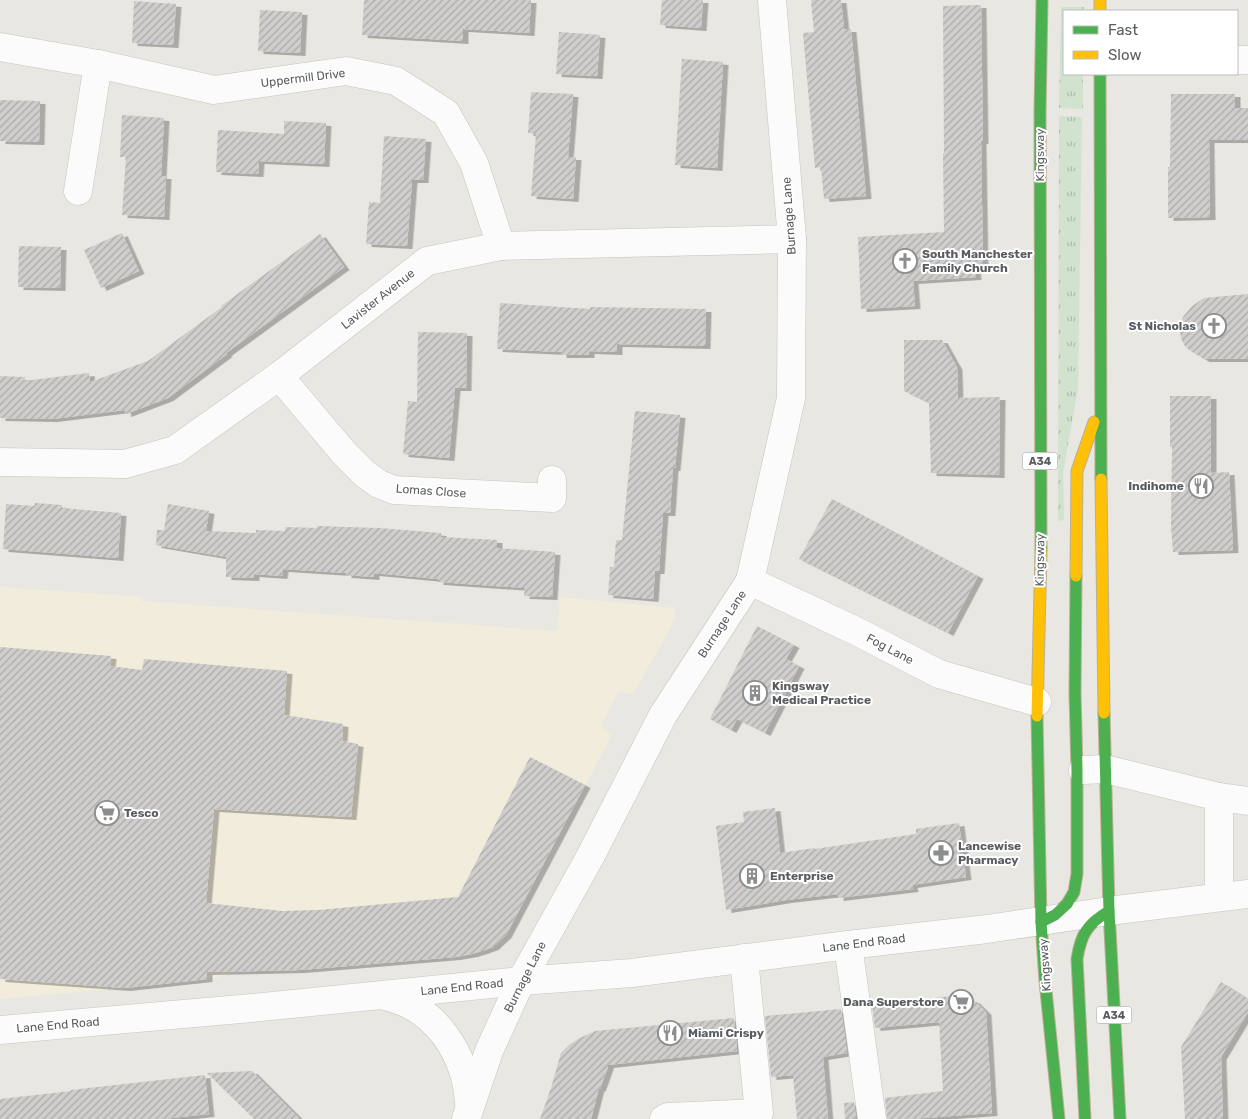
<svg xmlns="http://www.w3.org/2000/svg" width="1248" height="1119" font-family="Rubik,sans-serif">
	<defs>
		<pattern id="grass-tufts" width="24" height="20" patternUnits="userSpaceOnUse" patternTransform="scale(1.25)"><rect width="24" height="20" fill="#d1e3cf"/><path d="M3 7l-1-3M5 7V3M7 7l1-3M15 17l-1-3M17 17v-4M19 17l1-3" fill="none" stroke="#adbbab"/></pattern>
		<pattern id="building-hatch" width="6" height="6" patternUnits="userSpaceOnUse" patternTransform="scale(1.25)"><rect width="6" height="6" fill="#cfcecc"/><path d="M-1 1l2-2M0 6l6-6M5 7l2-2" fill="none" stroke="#abaaa9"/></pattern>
		<filter id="shadow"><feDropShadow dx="5.5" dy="3" stdDeviation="0" flood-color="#0004"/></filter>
	</defs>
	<rect width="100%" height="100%" fill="#e8e7e2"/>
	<path fill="#f1ecdb" d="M0,587L141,597V601L557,631L560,597L674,608L676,618L633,694L619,691L601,725L612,735L506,935L493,947L472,954L455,957L300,970L239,971L209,980L0,999Z"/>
	<g fill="url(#grass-tufts)">
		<path d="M1061,7H1084V11H1064V74H1083V109L1059,108Z"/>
		<path d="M1059,116L1082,117L1078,389L1063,473L1064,520L1058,521Z"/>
	</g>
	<g fill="url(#building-hatch)" filter="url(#shadow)">
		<path d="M364,0H531L529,33L463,29V41L362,35Z"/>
		<path d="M662,0H703L701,28L660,25Z"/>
		<path d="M811,0H841L844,29H851L866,196L824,199L821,167L815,168L803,33L814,32Z"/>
		<path d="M134,1L176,4L173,45L132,43Z"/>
		<path d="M981,5L983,141H981L983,265H975L976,277L913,281L915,306L861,309L858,237L944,232L943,153H944L943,6Z"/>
		<path d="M260,10L302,12L300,53L258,51Z"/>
		<path d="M559,32L600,35L597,76L556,74Z"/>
		<path d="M682,59L723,62L717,168L675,165Z"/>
		<path d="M531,92L573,94L568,157H576L573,199L531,196L536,134L528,133Z"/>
		<path d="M1171,94H1235V108H1248V140H1209L1210,217L1168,218V167H1170Z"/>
		<path d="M0,100L40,101L39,142L0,141Z"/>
		<path d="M122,115L164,118L161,176H166L164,217L122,215L126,157H120Z"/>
		<path d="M284,121L326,123L324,164L259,161L258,174L216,172L218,130L284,134Z"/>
		<path d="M384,136L426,139L423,180H412L407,246L366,244L369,202L380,203Z"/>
		<path d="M122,233L139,271L101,288L84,250Z"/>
		<path d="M320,234L344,267L226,353L227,354L168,398L126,414L125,410L52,419L0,418V376L25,377L24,381L89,373L90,382L148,361L222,307L221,306Z"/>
		<path d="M19,246L61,247L60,288L18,287Z"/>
		<path d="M1248,294V359H1204L1189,350L1185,346L1182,341L1179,329L1183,317L1192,306L1204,298Z"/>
		<path d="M500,303L590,309V307L706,309L705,346L617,344V352L589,351V355H561V352L497,349Z"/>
		<path d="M418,332L467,333L466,388H455L449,458L403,454L408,401L417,402Z"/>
		<path d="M904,340H942L957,367L958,398L1000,397L999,475L931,473L929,403L904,391Z"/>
		<path d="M1170,396H1211V473L1229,472L1233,550L1173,552L1171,526L1172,447H1170Z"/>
		<path d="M635,411L680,415L675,468H673L670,513H663L659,571H655L653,599L608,595L610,567H614L616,540H622Z"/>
		<path d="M832,499L978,576L948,633L799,559Z"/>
		<path d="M35,503L62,505V508L121,513L118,558L3,549L6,504L34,506Z"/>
		<path d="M168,504L209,511L206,531L256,533V530L285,531V527L317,528V526L379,528L441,533V537L497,540V548L555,552L552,597L524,596L525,588L438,582V579L374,573V577L346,575V573L283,569L282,576L254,574V578L226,577V557L156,545L157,530H164Z"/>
		<path d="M757,626L794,645L786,659L799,666L765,733L737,719L731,730L710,719Z"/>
		<path d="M0,647L111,656L110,666L142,670L144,659L287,671L284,715L343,724L342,741L358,744L351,817L214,809L206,903L282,911L319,910L458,897L530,757L585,785L506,935L493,947L482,951L472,954L455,957L300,970L207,972V979L125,988L0,979Z"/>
		<path d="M775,808L780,853L815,848V849L916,834V829L959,823L966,877L912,885L913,889L838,898V894L786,900L726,910L716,826L744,822L743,812Z"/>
		<path d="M1221,982L1248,999V1012L1221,1057L1223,1119H1185L1181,1047Z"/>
		<path d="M962,995L975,1001L986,1012L992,1113L924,1118V1119H887L885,1098L943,1091L939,1022L875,1028L872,1005Z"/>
		<path d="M841,1009L847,1053L823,1057L828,1119H797L793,1075L771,1077L765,1016Z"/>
		<path d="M734,1018L737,1051L608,1065V1067L600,1089L599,1088L591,1119H540L551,1088L561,1053L569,1045L578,1039L595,1031Z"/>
		<path d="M252,1071L300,1119H254L207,1073Z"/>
		<path d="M205,1075L209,1114L162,1119H0V1099L71,1091V1090Z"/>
		<path d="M854,1102L856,1119H845L844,1103Z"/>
	</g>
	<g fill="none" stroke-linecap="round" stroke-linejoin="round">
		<defs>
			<g id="street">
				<path d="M0,47L98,64L214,90L346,71L396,81L446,113L474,163L501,246"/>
				<path d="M1237,60H1248"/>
				<path d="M78,191L98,64"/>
				<path d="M279,376L344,453L365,474L379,484L394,490L552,498V480"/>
				<path d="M0,462L125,464L175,450L279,376L427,261L501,246L792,239"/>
				<path d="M750,581L858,632L939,674L1037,702"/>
				<path d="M1083,770L1105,769L1219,797L1248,801"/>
				<path d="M1219,797V896"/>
				<path d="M848,945L872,1119"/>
				<path d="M385,996C436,1007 466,1054 469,1103"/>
				<path d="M0,1030L252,1008L521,981L632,973L848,945L987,929L1109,911L1248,894"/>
				<path d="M466,1119L489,1051L521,981L590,857L663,715L750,581L791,398L792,239L772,0"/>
				<path d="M664,1119L668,1117L759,1113L744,958"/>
			</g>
			<g id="fast">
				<path d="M1100,74L1101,479"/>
				<path d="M1041,550L1040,112L1042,0"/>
				<path d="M1104,713L1109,911L1120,1119"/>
				<path d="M1037,716L1041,922L1045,981L1059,1119"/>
				<path d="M1041,922L1055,915L1067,904L1074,892L1077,874V770L1075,693L1076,576"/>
				<path d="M1085,1119L1077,959C1081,934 1087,924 1109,911"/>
			</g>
			<g id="slow">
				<path d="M1100,0V11"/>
				<path d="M1101,479L1104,713"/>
				<path d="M1076,576L1077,471L1094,422"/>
				<path d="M1037,716L1041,550"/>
			</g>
		</defs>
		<use href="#street" stroke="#c4c4c3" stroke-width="29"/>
		<use href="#fast" stroke="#bbaf94" stroke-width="13"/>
		<use href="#slow" stroke="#bbaf94" stroke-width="13"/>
		<use href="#street" stroke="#fcfbfb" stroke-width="28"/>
		<use href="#fast" stroke="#4caf50" stroke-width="11"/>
		<use href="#slow" stroke="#ffc107" stroke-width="11"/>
	</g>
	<defs>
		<symbol id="church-ring" viewBox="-11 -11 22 22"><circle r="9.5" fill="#fff" stroke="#8b8d8e" stroke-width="1.5"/><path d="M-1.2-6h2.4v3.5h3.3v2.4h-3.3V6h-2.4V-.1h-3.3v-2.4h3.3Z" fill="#8b8d8e"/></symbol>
		<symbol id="restaurant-ring" viewBox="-11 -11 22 22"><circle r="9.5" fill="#fff" stroke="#8b8d8e" stroke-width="1.5"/><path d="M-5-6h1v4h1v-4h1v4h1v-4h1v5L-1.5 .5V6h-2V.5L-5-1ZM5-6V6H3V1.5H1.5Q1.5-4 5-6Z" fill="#8b8d8e"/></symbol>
		<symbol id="building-ring" viewBox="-11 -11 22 22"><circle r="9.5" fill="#fff" stroke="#8b8d8e" stroke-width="1.5"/><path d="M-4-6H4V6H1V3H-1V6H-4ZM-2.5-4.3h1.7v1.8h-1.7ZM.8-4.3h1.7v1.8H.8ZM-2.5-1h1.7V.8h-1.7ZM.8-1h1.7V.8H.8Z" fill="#8b8d8e"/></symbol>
		<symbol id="supermarket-ring" viewBox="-11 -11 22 22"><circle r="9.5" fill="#fff" stroke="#8b8d8e" stroke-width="1.5"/><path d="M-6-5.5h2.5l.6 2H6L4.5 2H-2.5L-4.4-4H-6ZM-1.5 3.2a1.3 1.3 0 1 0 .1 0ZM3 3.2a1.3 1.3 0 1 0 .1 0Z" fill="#8b8d8e"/></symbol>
		<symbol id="pharmacy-ring" viewBox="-11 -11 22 22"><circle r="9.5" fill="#fff" stroke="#8b8d8e" stroke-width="1.5"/><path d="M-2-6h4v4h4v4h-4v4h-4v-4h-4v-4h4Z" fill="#8b8d8e"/></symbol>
	</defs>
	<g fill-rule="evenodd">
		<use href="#church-ring" x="891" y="247" width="28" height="28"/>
		<use href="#church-ring" x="1200" y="312" width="28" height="28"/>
		<use href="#restaurant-ring" x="1187" y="472" width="28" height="28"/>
		<use href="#building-ring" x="741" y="679" width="28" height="28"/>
		<use href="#supermarket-ring" x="93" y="799" width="28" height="28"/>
		<use href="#pharmacy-ring" x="927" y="839" width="28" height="28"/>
		<use href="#building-ring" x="738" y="862" width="28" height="28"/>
		<use href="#supermarket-ring" x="947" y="988" width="28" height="28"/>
		<use href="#restaurant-ring" x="656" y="1019" width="28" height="28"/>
	</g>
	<g text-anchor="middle" stroke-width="4" stroke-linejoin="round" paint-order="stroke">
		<g fill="#fff" stroke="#8b8d90" stroke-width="1">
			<rect x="1022.5" y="452.5" width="35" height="17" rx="4"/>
			<rect x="1096.5" y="1006.5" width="35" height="17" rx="4"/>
		</g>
		<g font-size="11" font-weight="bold" fill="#595c60">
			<text x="1040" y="465">A34</text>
			<text x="1114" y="1019">A34</text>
		</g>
		<g font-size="12" fill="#595c60" stroke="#fff">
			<text transform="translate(303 78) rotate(-7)" y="4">Uppermill Drive</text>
			<text transform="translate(1040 155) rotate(-90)" y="4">Kingsway</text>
			<text transform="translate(789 216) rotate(-94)" y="4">Burnage Lane</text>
			<text transform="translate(378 299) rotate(-38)" y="4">Lavister Avenue</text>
			<text transform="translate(431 491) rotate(4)" y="4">Lomas Close</text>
			<text transform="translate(1040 560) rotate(-89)" y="4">Kingsway</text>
			<text transform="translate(722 624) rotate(-57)" y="4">Burnage Lane</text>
			<text transform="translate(890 649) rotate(28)" y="4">Fog Lane</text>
			<text transform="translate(864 943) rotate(-7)" y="4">Lane End Road</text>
			<text transform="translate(1045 965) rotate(-94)" y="4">Kingsway</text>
			<text transform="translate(525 977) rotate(-63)" y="4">Burnage Lane</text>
			<text transform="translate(462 987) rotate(-6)" y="4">Lane End Road</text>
			<text transform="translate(58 1025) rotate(-5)" y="4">Lane End Road</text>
		</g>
		<g font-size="12" font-weight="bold" fill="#595c60" stroke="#fff" text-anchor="start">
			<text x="922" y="258">South Manchester<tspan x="922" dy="14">Family Church</tspan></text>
			<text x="1196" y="330" text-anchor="end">St Nicholas</text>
			<text x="1184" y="490" text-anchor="end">Indihome</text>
			<text x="772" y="690">Kingsway<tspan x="772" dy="14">Medical Practice</tspan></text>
			<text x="124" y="817">Tesco</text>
			<text x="958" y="850">Lancewise<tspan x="958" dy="14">Pharmacy</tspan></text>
			<text x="770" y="880">Enterprise</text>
			<text x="944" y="1006" text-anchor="end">Dana Superstore</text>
			<text x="688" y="1037">Miami Crispy</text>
		</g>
	</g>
	<rect x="1063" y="10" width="175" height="65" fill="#ffffff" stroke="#bdbebf"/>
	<rect x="1073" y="26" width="25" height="8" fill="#4caf50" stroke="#bdbebf"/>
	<text x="1108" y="35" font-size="15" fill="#595c60">Fast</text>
	<rect x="1073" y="51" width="25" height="8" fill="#ffc107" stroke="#bdbebf"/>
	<text x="1108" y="60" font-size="15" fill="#595c60">Slow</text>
</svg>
